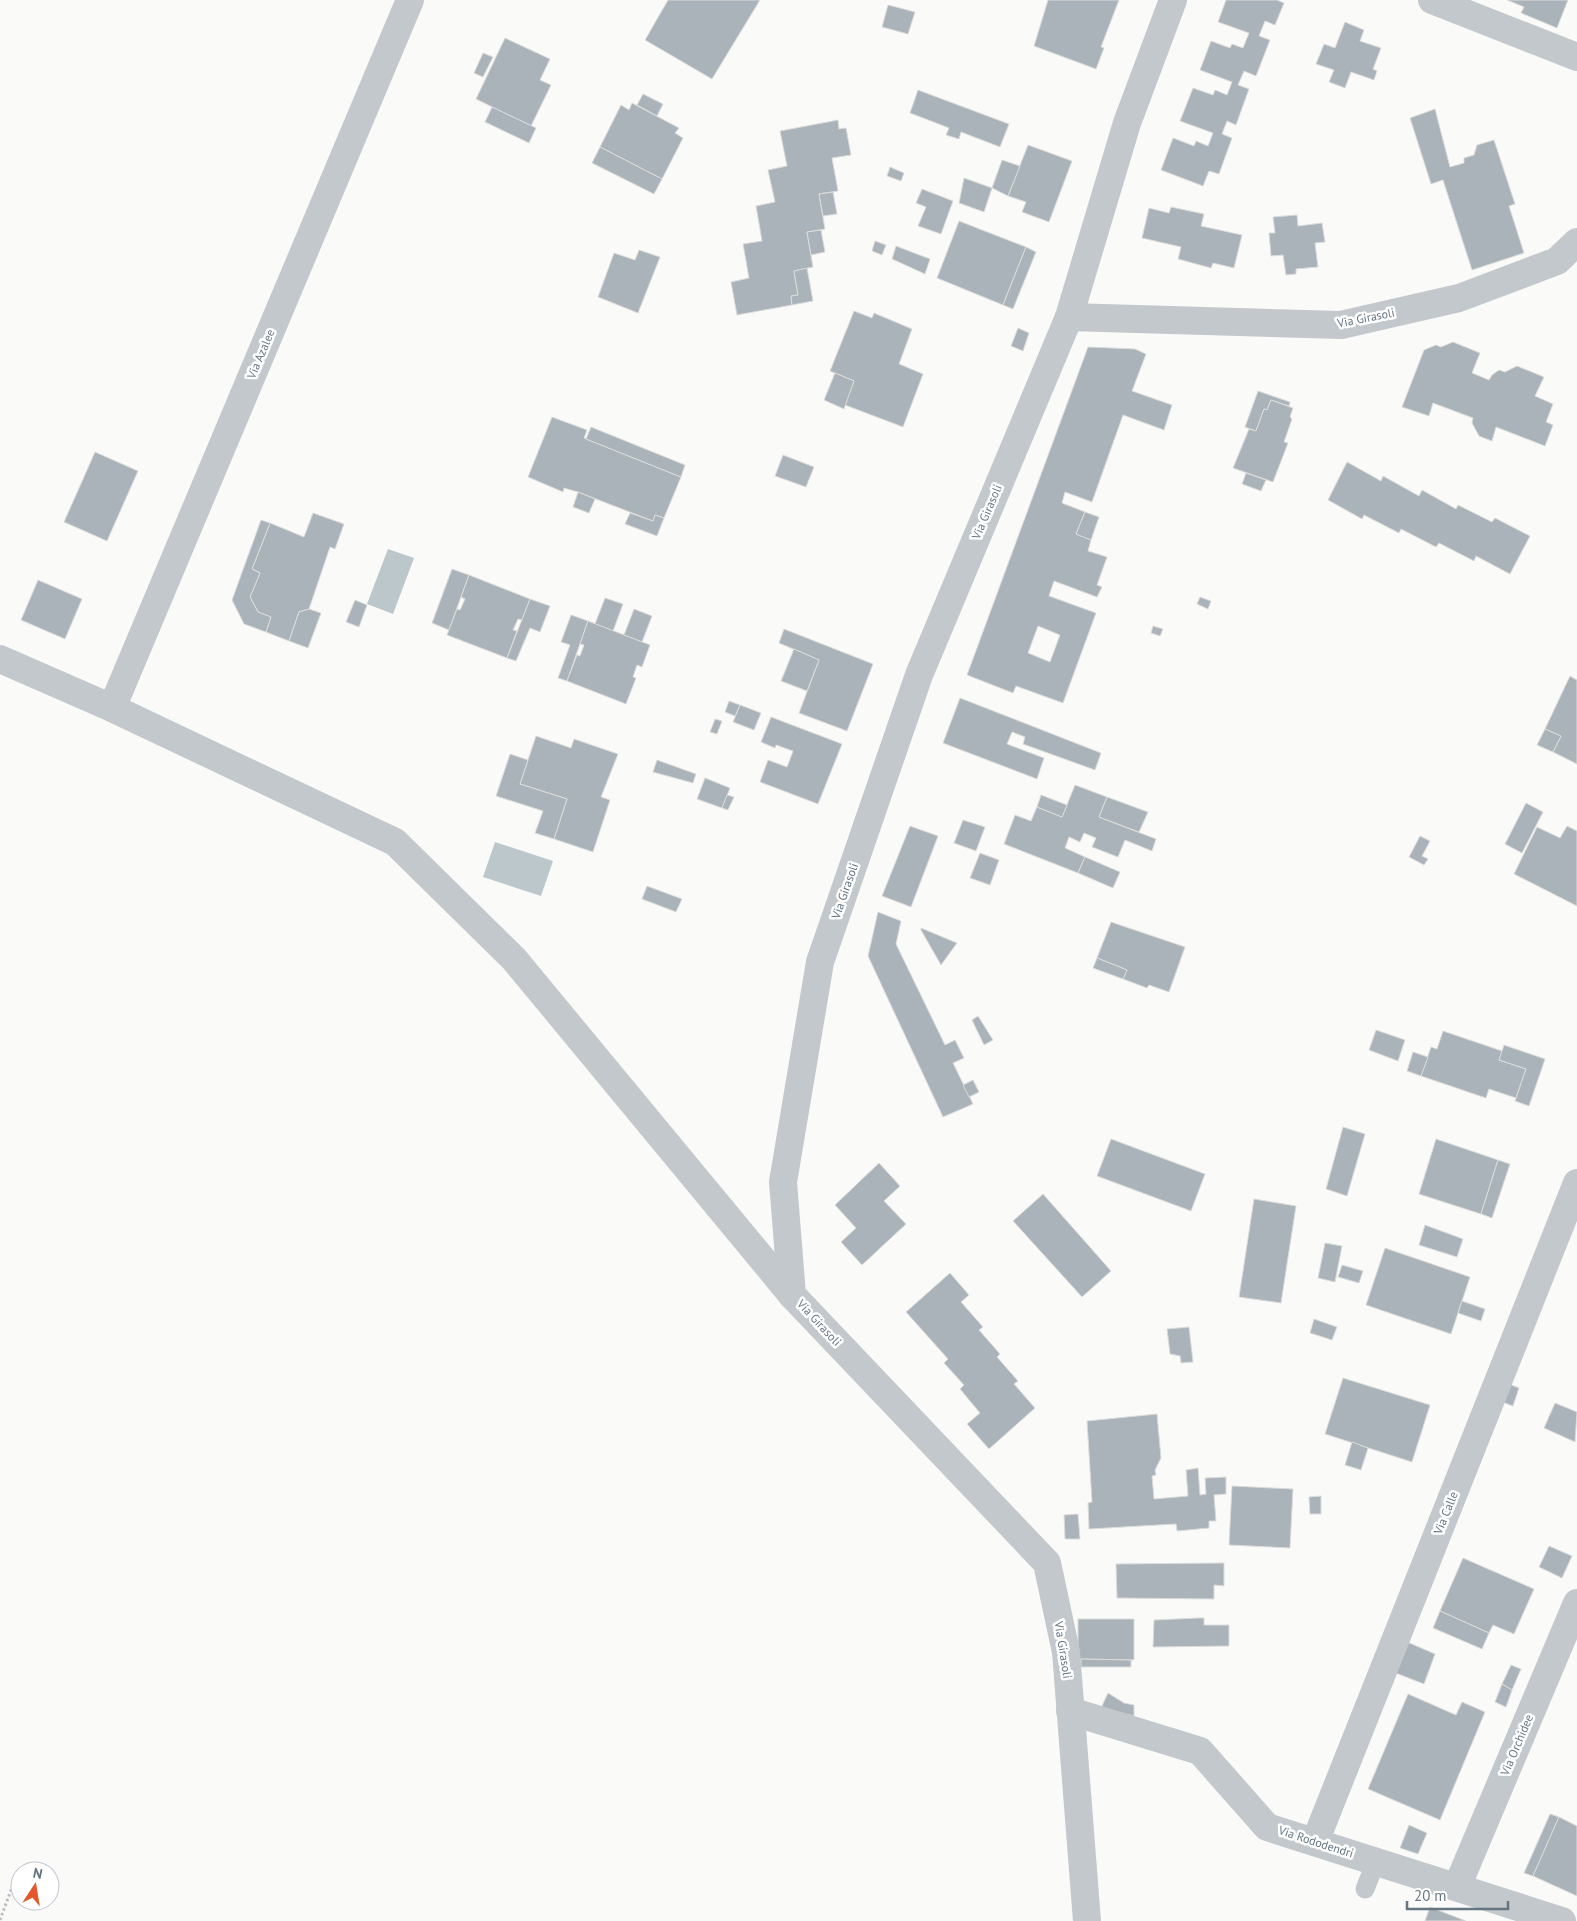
<svg xmlns="http://www.w3.org/2000/svg" width="1577" height="1921" font-family="'PT Sans',sans-serif">
	<rect width="100%" height="100%" fill="#fafaf8"/>
	<g fill="#bbc7cb">
		<path d="M388,549L414,558L393,614L367,604Z"/>
		<path d="M495,842L553,861L541,896L483,877Z"/>
	</g>
	<g fill="#aab3b9" stroke="#dcdcda" fill-rule="evenodd">
		<path d="M668,0H760L712,79L645,40Z"/>
		<path d="M1048,0H1119L1101,47L1104,48L1096,69L1034,46Z"/>
		<path d="M1226,0H1277L1284,3L1275,25L1265,21L1259,36L1270,40L1256,76L1244,71L1238,85L1249,89L1236,125L1227,121L1222,134L1232,138L1219,174L1209,171L1203,186L1161,170L1173,138L1194,146L1196,141L1208,146L1213,133L1180,121L1193,88L1213,95L1215,90L1227,95L1232,82L1200,70L1211,41L1230,48L1232,44L1243,48L1249,33L1218,22Z"/>
		<path d="M1507,0H1568L1557,28L1521,13L1524,7Z"/>
		<path d="M888,5L915,12L908,34L882,27Z"/>
		<path d="M1345,22L1364,30L1360,41L1381,48L1373,69L1377,71L1374,80L1351,72L1345,88L1329,82L1334,70L1316,64L1324,44L1335,48Z"/>
		<path d="M505,38L550,59L540,80L551,85L531,126L476,99Z"/>
		<path d="M483,53L493,57L483,77L474,73Z"/>
		<path d="M918,90L1009,124L1000,147L961,132L959,139L946,135L949,128L910,113Z"/>
		<path d="M643,94L663,104L657,116L637,105Z"/>
		<path d="M632,103L679,128L675,133L683,138L662,179L600,147L621,105L629,110Z"/>
		<path d="M492,107L536,128L529,143L485,122Z"/>
		<path d="M1435,109L1450,167L1464,163V158L1474,155L1477,145L1494,140L1515,204L1509,206L1524,253L1472,270L1443,180L1431,184L1410,118Z"/>
		<path d="M838,120L839,129L846,128L851,155L832,158L838,191L819,194L825,229L807,232L813,267L794,271L798,295L791,296L792,305L737,315L731,282L749,278L743,244L762,241L756,206L775,202L768,170L787,166L780,131Z"/>
		<path d="M1028,145L1072,161L1049,222L1022,212L1026,202L1008,196Z"/>
		<path d="M600,147L662,179L654,194L592,163Z"/>
		<path d="M1002,160L1020,166L1008,196L992,188Z"/>
		<path d="M890,167L904,173L901,181L887,176Z"/>
		<path d="M964,178L992,188L984,212L959,203Z"/>
		<path d="M922,189L953,201L941,234L918,226L926,207L916,203Z"/>
		<path d="M833,192L837,214L823,216L819,194Z"/>
		<path d="M1171,207L1204,214L1201,226L1242,235L1234,268L1213,263L1211,268L1178,259L1181,247L1142,238L1149,208L1169,213Z"/>
		<path d="M1297,215L1298,226L1322,223L1325,242L1315,243L1318,267L1296,269V274L1286,275L1283,255L1271,256L1269,233H1275L1273,217Z"/>
		<path d="M959,221L1026,247L1003,305L937,278Z"/>
		<path d="M821,230L825,252L811,255L807,232Z"/>
		<path d="M875,241L886,245L882,255L872,251Z"/>
		<path d="M896,246L930,259L925,274L892,259Z"/>
		<path d="M1026,247L1036,252L1013,309L1003,305Z"/>
		<path d="M639,250L660,257L638,313L598,297L614,253L635,260Z"/>
		<path d="M807,268L813,301L792,305L791,296L798,295L794,271Z"/>
		<path d="M854,311L872,318L874,313L912,329L899,364L923,374L903,427L845,405L854,381L830,371Z"/>
		<path d="M1018,328L1029,333L1023,351L1011,346Z"/>
		<path d="M1453,342L1480,353L1472,373L1489,380L1492,375L1499,370L1505,372L1517,366L1544,377L1535,396L1553,404L1546,422L1553,425L1545,446L1496,427L1492,441L1479,436L1472,423L1473,418L1433,403L1429,416L1402,407L1424,350L1436,345L1441,347Z"/>
		<path d="M1088,347L1135,349L1146,354L1132,391L1172,405L1164,430L1123,415L1092,502L1065,492L1062,503L1085,512L1076,534L1091,540L1088,551L1107,557L1097,585L1102,587L1097,597L1054,581L1049,596L1096,613L1063,703L1016,686L1013,693L967,675ZM1038,626L1060,635L1050,662L1028,653Z"/>
		<path d="M835,373L854,381L844,409L824,400Z"/>
		<path d="M1258,391L1290,402L1289,406L1271,400L1267,410L1264,409L1256,431L1245,427Z"/>
		<path d="M1271,400L1293,408L1290,417L1292,419L1284,442L1288,443L1273,482L1233,468L1249,429L1256,431L1264,409L1267,410Z"/>
		<path d="M552,417L587,430L584,438L681,477L664,518L655,515L653,521L578,492L564,488L563,492L528,477Z"/>
		<path d="M591,427L685,465L681,477L586,439Z"/>
		<path d="M95,452L138,471L107,541L64,522Z"/>
		<path d="M783,455L814,467L806,487L775,476Z"/>
		<path d="M1347,462L1381,481L1383,476L1419,496L1422,490L1456,509L1458,505L1492,522L1495,518L1530,536L1510,574L1476,556L1474,561L1439,543L1436,547L1401,529L1399,533L1364,515L1362,519L1328,500Z"/>
		<path d="M1246,473L1266,480L1261,491L1242,484Z"/>
		<path d="M578,492L595,499L589,513L573,507Z"/>
		<path d="M1085,512L1099,517L1091,540L1076,534Z"/>
		<path d="M313,513L344,524L335,549L330,547L309,609L299,612L289,641L266,632L271,617L258,612L250,597L260,573L252,569L270,523L304,537Z"/>
		<path d="M630,513L653,521L655,515L664,518L657,536L625,524Z"/>
		<path d="M261,520L270,523L252,569L260,573L250,597L258,612L271,617L266,632L244,624L232,600Z"/>
		<path d="M452,569L469,575L449,630L432,623Z"/>
		<path d="M469,575L530,599L522,620L518,619L513,630L517,631L507,658L447,635L457,609L460,610L465,599L461,597Z"/>
		<path d="M38,580L82,599L65,639L21,620Z"/>
		<path d="M1200,597L1211,601L1208,609L1197,604Z"/>
		<path d="M605,598L623,604L613,631L595,624Z"/>
		<path d="M530,599L550,606L540,632L530,628L516,661L507,658Z"/>
		<path d="M355,600L367,605L359,627L346,622Z"/>
		<path d="M309,609L321,613L308,648L289,641L299,612Z"/>
		<path d="M634,609L652,616L642,642L624,635Z"/>
		<path d="M571,615L588,621L567,681L558,678L570,645L561,642Z"/>
		<path d="M588,621L650,645L642,667L637,665L633,677L636,678L626,704L567,681L577,655L580,656L584,645L580,644Z"/>
		<path d="M1153,626L1163,629L1160,636L1151,633Z"/>
		<path d="M784,629L873,664L847,731L799,713L819,660L779,643Z"/>
		<path d="M794,649L819,660L807,691L781,681Z"/>
		<path d="M1570,676L1577,680V764L1553,752L1561,736L1545,729Z"/>
		<path d="M960,698L1101,753L1095,770L1023,744L1025,737L1012,732L1007,744L1044,758L1037,779L943,743Z"/>
		<path d="M729,701L740,705L735,716L725,712Z"/>
		<path d="M740,705L761,713L754,730L733,722Z"/>
		<path d="M771,717L842,744L818,804L760,782L768,760L787,767L793,751L776,745L775,748L761,742Z"/>
		<path d="M715,719L722,721L717,734L710,732Z"/>
		<path d="M1545,729L1561,736L1553,752L1537,745Z"/>
		<path d="M536,736L571,748L574,739L618,754L601,797L610,800L593,852L554,839L567,799L520,784Z"/>
		<path d="M510,754L528,760L520,784L567,799L554,839L535,833L543,811L496,796Z"/>
		<path d="M657,760L696,774L693,783L653,772Z"/>
		<path d="M705,778L730,788L722,808L697,799Z"/>
		<path d="M1075,785L1107,797L1099,817L1156,839L1152,851L1125,840L1118,857L1092,847L1096,838L1084,833L1080,842L1069,837L1065,848L1085,857L1078,873L1004,844L1015,815L1031,821L1037,807L1062,817Z"/>
		<path d="M727,795L734,797L728,810L722,808Z"/>
		<path d="M1041,795L1067,805L1062,817L1037,807Z"/>
		<path d="M1107,797L1148,812L1139,832L1099,817Z"/>
		<path d="M1526,803L1543,812L1522,853L1505,844Z"/>
		<path d="M963,820L985,827L976,851L954,843Z"/>
		<path d="M910,826L938,836L911,907L882,896Z"/>
		<path d="M1567,826L1577,831V906L1514,874L1537,827L1560,838Z"/>
		<path d="M1420,836L1430,841L1422,856L1428,859L1424,865L1409,857Z"/>
		<path d="M980,853L999,860L990,885L970,878Z"/>
		<path d="M1085,857L1120,872L1113,888L1078,873Z"/>
		<path d="M647,886L682,899L676,912L642,899Z"/>
		<path d="M878,912L901,921L896,944L945,1045L955,1040L964,1058L953,1063L973,1104L943,1117L868,956Z"/>
		<path d="M1111,922L1185,947L1169,992L1149,985L1147,988L1123,979L1127,970L1097,958Z"/>
		<path d="M921,928L957,943L941,965L921,930Z"/>
		<path d="M1097,958L1127,970L1123,979L1093,968Z"/>
		<path d="M978,1016L993,1040L984,1045L972,1020Z"/>
		<path d="M1376,1030L1405,1040L1398,1061L1369,1050Z"/>
		<path d="M1443,1031L1502,1051L1499,1060L1526,1069L1516,1098L1489,1089L1486,1098L1421,1076L1431,1047L1437,1049Z"/>
		<path d="M1504,1045L1545,1059L1529,1106L1515,1101L1526,1069L1499,1060Z"/>
		<path d="M1413,1052L1428,1057L1421,1076L1407,1071Z"/>
		<path d="M973,1080L979,1092L969,1097L963,1085Z"/>
		<path d="M1343,1127L1365,1134L1347,1196L1326,1189Z"/>
		<path d="M1111,1139L1205,1174L1191,1211L1097,1176Z"/>
		<path d="M1436,1139L1498,1160L1481,1214L1419,1194Z"/>
		<path d="M1498,1160L1510,1164L1492,1218L1481,1214Z"/>
		<path d="M879,1163L900,1186L884,1201L906,1224L862,1265L841,1242L856,1228L835,1205Z"/>
		<path d="M1043,1194L1111,1271L1082,1297L1013,1221Z"/>
		<path d="M1254,1199L1296,1206L1281,1303L1239,1297Z"/>
		<path d="M1425,1225L1463,1239L1457,1257L1419,1245Z"/>
		<path d="M1325,1243L1342,1246L1335,1282L1318,1278Z"/>
		<path d="M1385,1248L1470,1277L1451,1334L1366,1305Z"/>
		<path d="M1342,1265L1363,1271L1359,1283L1338,1277Z"/>
		<path d="M950,1273L969,1295L961,1302L983,1327L979,1330L1000,1354L997,1357L1018,1381L1014,1384L1035,1408L989,1449L967,1424L980,1413L960,1389L964,1385L944,1363L948,1359L906,1312Z"/>
		<path d="M1462,1301L1485,1309L1481,1321L1458,1313Z"/>
		<path d="M1314,1319L1337,1327L1332,1340L1310,1333Z"/>
		<path d="M1189,1327L1193,1362L1181,1363L1180,1356L1170,1354L1167,1329Z"/>
		<path d="M1343,1378L1430,1405L1412,1462L1325,1434Z"/>
		<path d="M1504,1382L1519,1388L1513,1406L1497,1400Z"/>
		<path d="M1555,1403L1577,1412L1575,1442L1544,1428Z"/>
		<path d="M1157,1414L1161,1458L1155,1470L1156,1475L1152,1476L1154,1499L1188,1496L1186,1470L1198,1468L1200,1495L1206,1494L1205,1478L1226,1477V1494L1214,1495L1216,1521H1209V1528L1177,1531L1176,1524L1089,1529L1088,1503L1092,1502L1087,1421Z"/>
		<path d="M1352,1442L1368,1448L1361,1470L1345,1465Z"/>
		<path d="M1232,1486L1293,1489L1290,1548L1229,1545Z"/>
		<path d="M1321,1496V1514H1310L1309,1497Z"/>
		<path d="M1078,1514L1080,1539H1065L1064,1515Z"/>
		<path d="M1549,1546L1572,1556L1562,1578L1539,1567Z"/>
		<path d="M1463,1558L1534,1589L1514,1634L1493,1625L1489,1633L1440,1611Z"/>
		<path d="M1224,1563V1586L1214,1585V1599L1117,1598L1116,1564Z"/>
		<path d="M1440,1611L1489,1633L1482,1649L1433,1628Z"/>
		<path d="M1198,1618H1204V1625H1229V1646L1153,1647L1154,1620Z"/>
		<path d="M1078,1619H1134V1660L1078,1659Z"/>
		<path d="M1405,1641L1435,1654L1424,1684L1393,1672Z"/>
		<path d="M1081,1659L1131,1660V1667H1081Z"/>
		<path d="M1511,1665L1521,1669L1512,1690L1502,1684Z"/>
		<path d="M1502,1684L1512,1690L1506,1707L1495,1702Z"/>
		<path d="M1108,1693L1124,1703L1134,1705V1716L1101,1708Z"/>
		<path d="M1408,1694L1456,1715L1462,1702L1485,1712L1440,1820L1368,1789Z"/>
		<path d="M1550,1814L1559,1817L1533,1876L1524,1873Z"/>
		<path d="M1559,1817L1577,1826V1896L1533,1876Z"/>
		<path d="M1409,1825L1427,1833L1418,1854L1400,1848Z"/>
		<path d="M1430,1907L1466,1921H1425Z"/>
	</g>
	<g fill="none" stroke-linecap="round" stroke-linejoin="round">
		<path stroke="#bbbfc2" stroke-width="3" stroke-dasharray="2.5 2.5" stroke-linecap="butt" d="M0,1920L14,1882"/>
		<path stroke="#c3c8cc" stroke-width="19" d="M1365,1889L1376,1861"/>
		<g stroke="#c3c8cc" stroke-width="28">
			<path d="M1432,0L1577,57"/>
			<path d="M1069,317L1127,123L1173,0"/>
			<path d="M0,659L112,708L395,842L514,959L792,1295"/>
			<path d="M112,708L410,0"/>
			<path d="M1070,1711L1200,1751L1267,1827L1562,1921"/>
			<path d="M1315,1842L1577,1183"/>
			<path d="M1457,1887L1577,1603"/>
			<path d="M1087,1921L1066,1652L1047,1563L792,1295L783,1182L820,962L919,675L1069,317L1341,325L1459,298L1557,261L1577,242"/>
		</g>
	</g>
	<g text-anchor="middle" stroke-width="5" stroke-linejoin="round" paint-order="stroke">
		<g font-size="12" fill="#657683" stroke="#fff">
			<text transform="translate(1366 318) rotate(-11)" y="4">Via Girasoli</text>
			<text transform="translate(261 354) rotate(-67)" y="4">Via Azalee</text>
			<text transform="translate(987 512) rotate(-67)" y="4">Via Girasoli</text>
			<text transform="translate(845 891) rotate(-71)" y="4">Via Girasoli</text>
			<text transform="translate(819 1323) rotate(47)" y="4">Via Girasoli</text>
			<text transform="translate(1446 1513) rotate(-68)" y="4">Via Calle</text>
			<text transform="translate(1063 1650) rotate(81)" y="4">Via Girasoli</text>
			<text transform="translate(1517 1745) rotate(-67)" y="4">Via Orchidee</text>
			<text transform="translate(1316 1842) rotate(18)" y="4">Via Rododendri</text>
		</g>
	</g>
	<g transform="translate(35 1886) rotate(12)"><circle r="24" fill="#ffffff" stroke="#c1c8cd"/>
	<path d="M0-4L9 19L0 12L-9 19Z" fill="#e4572e"/>
	<text y="-8" font-size="14" font-weight="bold" text-anchor="middle" fill="#657683">N</text>
	</g>
	<path d="M1407 1901v8h101v-8" fill="none" stroke="#657683" stroke-width="2.5"/>
	<text x="1414" y="1901" font-size="15" fill="#657683" stroke="#ffffff" stroke-width="4" paint-order="stroke">20 m</text>
</svg>
